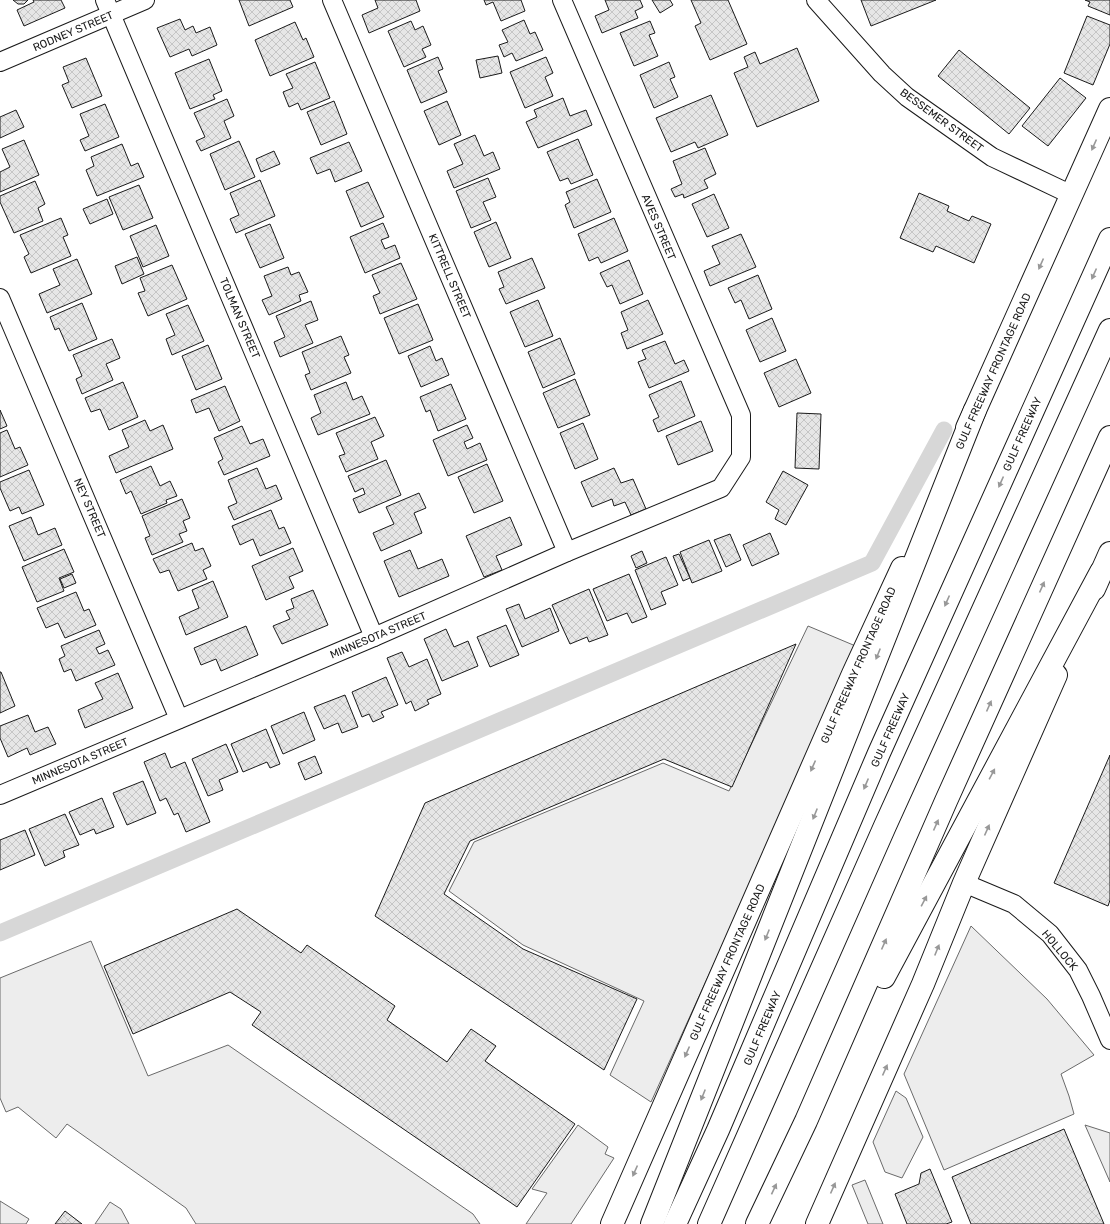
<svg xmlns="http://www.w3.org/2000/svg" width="1110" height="1224" font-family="Rubik,sans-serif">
	<defs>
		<pattern id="building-cross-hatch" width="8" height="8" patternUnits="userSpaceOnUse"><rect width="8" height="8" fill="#e6e6e6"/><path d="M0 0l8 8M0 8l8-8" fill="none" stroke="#c5c5c5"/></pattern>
	</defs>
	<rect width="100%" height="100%" fill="#fff"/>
	<g fill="#ededed" stroke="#6a6a6a">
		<path d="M808,626L858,647L651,1102L610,1075L644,1001L523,945L449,891L474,842L663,763L729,791Z"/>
		<path d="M971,926L1047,999L1094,1055L1061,1074L1069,1096L1074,1114L944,1170L904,1074Z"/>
		<path d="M91,941L148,1076L228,1045L473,1214L480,1224H196L186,1208L67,1124L56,1138L18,1107L6,1112L0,1098V978Z"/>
		<path d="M896,1091L906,1098L923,1137L902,1178L885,1172L873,1142Z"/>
		<path d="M578,1125L608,1147L605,1154L614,1158L571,1224H526L547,1193L532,1189Z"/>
		<path d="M1085,1125L1110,1133V1182Z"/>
		<path d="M865,1180L883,1224H868L852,1185Z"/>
		<path d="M0,1201L29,1219L26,1224H0Z"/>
		<path d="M110,1202L121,1209L129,1224H95Z"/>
	</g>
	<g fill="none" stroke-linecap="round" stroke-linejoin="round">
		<path stroke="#d7d7d7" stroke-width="17" d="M0,933L872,563L944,430"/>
	</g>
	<g fill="url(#building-cross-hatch)" stroke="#1a1a1a">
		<path d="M13,0H28L24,4H18Z"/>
		<path d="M33,0H61L65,8L24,26L17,10L34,2Z"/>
		<path d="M239,0H290L293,7L249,26Z"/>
		<path d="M375,0H416L420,11L369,33L362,15L378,8Z"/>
		<path d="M484,0H521L525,11L501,21L493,2L486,5Z"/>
		<path d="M605,0H640L643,7L635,11L638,18L602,33L595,16L609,10Z"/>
		<path d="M652,0H670L673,5L660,13Z"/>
		<path d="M691,0H728L747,44L710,60L695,26L701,23Z"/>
		<path d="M861,0H936L871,26Z"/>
		<path d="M1085,0H1110V15L1088,6L1090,2Z"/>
		<path d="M1087,16L1110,25V44L1093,85L1064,73Z"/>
		<path d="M180,19L185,30L193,26L196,33L210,27L217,45L192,56L189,49L170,57L157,28Z"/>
		<path d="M524,20L530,34L535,32L543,50L516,61L512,53L504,57L499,45L508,42L502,30Z"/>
		<path d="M411,21L415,30L423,26L431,45L422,49L426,57L404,67L388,31Z"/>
		<path d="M650,21L655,33L649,35L658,56L634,66L620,33Z"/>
		<path d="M295,22L303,40L306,38L314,57L270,76L255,40Z"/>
		<path d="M797,48L819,101L757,127L734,73L748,67L744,57L755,52L760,64Z"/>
		<path d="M959,50L1030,108L1009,134L938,76Z"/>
		<path d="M498,56L502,73L480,78L476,60Z"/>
		<path d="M438,57L443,69L438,71L447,92L421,103L407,70Z"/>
		<path d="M546,57L553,73L545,77L553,96L525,108L510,72Z"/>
		<path d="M86,58L102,96L72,108L62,85L69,82L63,67Z"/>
		<path d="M209,59L222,91L213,95L215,99L190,109L175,73Z"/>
		<path d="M315,62L330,98L301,110L298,103L289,107L283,92L293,88L286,74Z"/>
		<path d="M669,62L675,77L670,79L678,97L654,108L640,75Z"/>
		<path d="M1060,78L1086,98L1048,146L1022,126Z"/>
		<path d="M711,95L728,135L698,148L695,142L671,152L656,118Z"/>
		<path d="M563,98L570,116L586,110L592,125L538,148L526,122L537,117L534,110Z"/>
		<path d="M227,99L234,116L224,121L231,138L201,151L196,141L205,137L194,113Z"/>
		<path d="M334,101L347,134L321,145L307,112Z"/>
		<path d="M447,101L461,135L439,145L424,111Z"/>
		<path d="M105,104L119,137L85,151L80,140L89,136L80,114Z"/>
		<path d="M16,110L24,127L0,138V117Z"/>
		<path d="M475,135L484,156L493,152L500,169L454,188L447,171L463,164L454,144Z"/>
		<path d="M578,139L593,175L571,184L568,178L560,181L547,152Z"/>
		<path d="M24,140L39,175L0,192V172L10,167L2,149Z"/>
		<path d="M239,141L255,177L225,190L210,154Z"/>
		<path d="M349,142L362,171L335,182L330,169L317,174L310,158Z"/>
		<path d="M122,144L131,166L138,163L144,177L97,196L86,170L94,166L91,157Z"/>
		<path d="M705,148L716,174L704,180L708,188L684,198L683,194L675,197L671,189L682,184L673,161Z"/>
		<path d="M274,151L280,164L261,172L256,159Z"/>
		<path d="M488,178L496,197L483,202L491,220L471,228L456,191Z"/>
		<path d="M597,179L611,212L574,228L565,205L570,202L566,192Z"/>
		<path d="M260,180L275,216L236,233L230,219L239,215L230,193Z"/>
		<path d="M35,181L45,204L38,208L43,221L14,233L0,202V196Z"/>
		<path d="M368,182L384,217L361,227L346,191Z"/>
		<path d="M139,185L153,218L123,230L109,197Z"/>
		<path d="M919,193L949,206L947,211L969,221L972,216L991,224L974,263L936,246L933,252L900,238Z"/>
		<path d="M714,194L729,228L707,237L692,204Z"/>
		<path d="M107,199L113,214L90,224L83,209Z"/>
		<path d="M61,218L68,235L63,237L71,256L31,273L24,257L29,254L20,235Z"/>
		<path d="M614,218L628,251L601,263L598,257L589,261L578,234Z"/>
		<path d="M496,222L511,258L489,267L474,232Z"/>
		<path d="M383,223L389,237L381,240L385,249L395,245L400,258L365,273L350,237Z"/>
		<path d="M270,224L284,258L260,268L245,234Z"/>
		<path d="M156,225L169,256L143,267L130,236Z"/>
		<path d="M741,234L756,267L710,286L704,271L720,264L712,246Z"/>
		<path d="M137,257L144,274L122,284L115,266Z"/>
		<path d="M532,258L545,288L506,304L499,289L504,287L498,272Z"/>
		<path d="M77,259L92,294L47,313L39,294L60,285L53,269Z"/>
		<path d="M629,260L643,294L620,304L612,285L607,287L600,273Z"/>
		<path d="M401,263L417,299L380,314L373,296L380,293L372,275Z"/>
		<path d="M172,265L187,299L148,316L138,293L145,291L140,278Z"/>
		<path d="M288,267L291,275L299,272L308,292L299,295L301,301L269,315L262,300L272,296L264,276Z"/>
		<path d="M758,275L772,309L749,319L741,300L735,303L728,288Z"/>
		<path d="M538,300L553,336L525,347L510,312Z"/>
		<path d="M648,300L663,334L627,349L621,333L628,330L621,312Z"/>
		<path d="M311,301L318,320L305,325L313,343L280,357L274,342L285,337L276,316Z"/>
		<path d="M82,303L97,339L69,351L59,328L55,330L50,317Z"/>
		<path d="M418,304L433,340L399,354L384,318Z"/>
		<path d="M188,305L204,341L172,355L166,339L175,335L166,314Z"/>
		<path d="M772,318L786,351L760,362L746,330Z"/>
		<path d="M341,336L349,355L344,357L351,373L311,390L305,375L310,373L302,352Z"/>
		<path d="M560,338L575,374L543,388L528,352Z"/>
		<path d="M112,339L120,358L106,364L113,380L82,394L76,379L82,376L73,355Z"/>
		<path d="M665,341L675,364L684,360L689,371L649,388L638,362L646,359L642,350Z"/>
		<path d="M208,345L222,379L196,390L182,356Z"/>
		<path d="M430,346L436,361L442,358L449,375L421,387L408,356Z"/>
		<path d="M796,359L811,393L779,407L764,373Z"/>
		<path d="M575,379L590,415L558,428L543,393Z"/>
		<path d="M681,381L695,416L658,432L653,420L659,417L649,395Z"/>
		<path d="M123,382L138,417L109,430L100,409L91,412L85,398Z"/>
		<path d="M346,382L353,400L362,396L370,414L318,435L311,418L321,413L314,395Z"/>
		<path d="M451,384L466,419L438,431L430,410L426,412L420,397Z"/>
		<path d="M225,386L240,421L219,431L209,408L196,413L191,400Z"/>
		<path d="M0,410L7,426L0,429Z"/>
		<path d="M797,413L821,414L819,469L795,468Z"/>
		<path d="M375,417L384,436L371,442L378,459L346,472L339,456L345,454L336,433Z"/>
		<path d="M145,420L150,431L163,425L173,449L116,473L109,456L129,447L122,430Z"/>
		<path d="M701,421L713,451L678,465L666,436Z"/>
		<path d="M583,423L598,459L575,469L560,433Z"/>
		<path d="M467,425L473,438L464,442L467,449L480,443L487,460L448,476L433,440Z"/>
		<path d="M242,426L250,444L263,439L270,456L224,475L218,462L223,459L214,438Z"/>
		<path d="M7,430L15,449L20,447L28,465L0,477V433Z"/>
		<path d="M386,460L401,495L359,513L353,499L365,494L363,488L355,492L348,476Z"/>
		<path d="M487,464L503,501L474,513L458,477Z"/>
		<path d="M151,466L160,486L170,481L177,496L166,500L167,503L141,514L131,491L126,494L120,480Z"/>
		<path d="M257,468L266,489L276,485L282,499L234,520L228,507L237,503L228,480Z"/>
		<path d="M614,468L621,483L633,479L646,509L631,515L625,502L614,506L612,499L592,507L581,482Z"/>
		<path d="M29,470L44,505L22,514L19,507L10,511L0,488V482Z"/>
		<path d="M783,471L808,485L786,525L775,519L779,510L766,502Z"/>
		<path d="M419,493L426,508L414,513L422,533L381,551L373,533L394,524L386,507Z"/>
		<path d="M182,499L190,518L183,521L187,531L179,534L183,542L152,555L145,538L150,536L142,516Z"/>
		<path d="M271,510L279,529L284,527L291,543L260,556L253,539L240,545L232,526Z"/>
		<path d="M31,517L38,535L55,528L62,545L24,561L9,526Z"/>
		<path d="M510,517L522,545L496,556L502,570L484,577L466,536Z"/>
		<path d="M770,533L779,554L752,566L743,545Z"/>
		<path d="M730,534L741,560L726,567L714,540Z"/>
		<path d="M709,540L722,571L692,583L680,552Z"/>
		<path d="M192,543L195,551L203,548L211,566L203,570L207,579L178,591L169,570L160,573L153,559Z"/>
		<path d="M293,548L303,571L289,577L294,588L266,600L252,566Z"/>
		<path d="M64,549L74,572L59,578L64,591L37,602L22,567Z"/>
		<path d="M410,550L418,569L442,559L449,576L399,597L384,561Z"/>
		<path d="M642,551L647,563L636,568L631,556Z"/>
		<path d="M679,554L690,578L683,581L673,556Z"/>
		<path d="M666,557L678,585L661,592L666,604L651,610L635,570Z"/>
		<path d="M72,574L76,583L64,588L60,579Z"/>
		<path d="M629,574L647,617L632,623L627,613L607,621L593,589Z"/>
		<path d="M213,581L228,617L186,635L179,617L199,608L192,590Z"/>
		<path d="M589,589L608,635L589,642L587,637L570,644L552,605Z"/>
		<path d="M313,590L328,625L282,644L273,626L290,619L286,611L294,608L291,599Z"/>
		<path d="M76,592L84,611L89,609L96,625L65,638L58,623L46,628L37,608Z"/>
		<path d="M519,604L525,619L550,608L559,631L522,647L506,609Z"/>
		<path d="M506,625L519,655L490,667L477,637Z"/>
		<path d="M246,626L258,655L221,671L216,659L201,665L194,648Z"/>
		<path d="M446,629L454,647L468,641L478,666L442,681L424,639Z"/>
		<path d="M99,630L105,644L96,648L99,654L108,650L115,665L76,681L71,669L64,672L59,659L65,656L61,646Z"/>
		<path d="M796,644L732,787L664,759L470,841L444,894L523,949L637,999L604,1070L375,916L425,803Z"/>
		<path d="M402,652L409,667L427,659L441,694L427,700L429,704L415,711L411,701L406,704L387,658Z"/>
		<path d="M0,672H1L15,706L0,713Z"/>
		<path d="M118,673L133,708L85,728L78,710L103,699L95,683Z"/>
		<path d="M386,677L398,705L381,712L384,717L373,722L369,714L362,717L352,692Z"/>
		<path d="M345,695L358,727L342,733L338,723L324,729L314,707Z"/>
		<path d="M304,712L315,740L283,754L271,726Z"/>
		<path d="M28,715L35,732L48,727L56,744L30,755L27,748L8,757L0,738V726Z"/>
		<path d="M266,729L280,764L270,768L267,762L243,772L231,744Z"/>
		<path d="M226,744L238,772L219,780L223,790L208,796L192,759Z"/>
		<path d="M165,753L171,768L185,762L210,822L186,832L178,813L174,815L166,798L160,801L144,762Z"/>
		<path d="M1110,755V900L1108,906L1054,883Z"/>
		<path d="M315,756L322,773L305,780L298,763Z"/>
		<path d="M143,781L156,813L127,825L113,793Z"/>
		<path d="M102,798L114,827L96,834L94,829L80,835L69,812Z"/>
		<path d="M65,814L79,845L63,851L65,857L45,866L29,829Z"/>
		<path d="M25,830L35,855L0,870V840Z"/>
		<path d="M237,909L301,953L307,945L395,1006L387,1020L447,1062L471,1029L496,1046L485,1061L575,1124L517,1207L252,1025L261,1012L230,992L133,1034L104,966Z"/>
		<path d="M1064,1129L1104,1224H971L952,1177Z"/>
		<path d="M930,1169L952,1222L946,1224H907L895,1194L919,1184L921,1173Z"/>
		<path d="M65,1211L82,1224H55Z"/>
	</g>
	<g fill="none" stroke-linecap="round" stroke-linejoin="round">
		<defs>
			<g id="minor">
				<path d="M105,0L374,637"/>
				<path d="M332,0L567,552"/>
				<path d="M816,0L882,74L907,97L992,157L1072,195"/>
				<path d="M0,62L145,0"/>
				<path d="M0,298L179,719"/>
				<path d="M0,795L374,637L567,552L721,488L741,457V415L562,0"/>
				<path d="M964,883L1014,904L1050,934L1078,970L1091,996L1110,1040"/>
			</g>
			<g id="major">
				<path d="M967,428L1110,109"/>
				<path d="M1094,589L1110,553"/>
				<path d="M612,1224L853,674L902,568"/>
				<path d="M817,1224L923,984L964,883L1056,675"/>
			</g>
			<g id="highway">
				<path d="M884,977L1101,572"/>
				<path d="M652,1224L975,410"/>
				<path d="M675,1224L718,1130L879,753L1110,239"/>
				<path d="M709,1224L885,826L1110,330"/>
				<path d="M757,1224L806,1121L946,801L1110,437"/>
			</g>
		</defs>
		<use href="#minor" stroke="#1a1a1a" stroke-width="20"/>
		<use href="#major" stroke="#1a1a1a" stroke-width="24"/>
		<use href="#highway" stroke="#1a1a1a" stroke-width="24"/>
		<use href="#minor" stroke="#fff" stroke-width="18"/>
		<use href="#major" stroke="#fff" stroke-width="22"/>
		<use href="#highway" stroke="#fff" stroke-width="22"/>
	</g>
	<defs><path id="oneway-solid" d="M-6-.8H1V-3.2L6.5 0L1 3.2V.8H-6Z"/></defs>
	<g fill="#989898">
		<use href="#oneway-solid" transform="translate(1094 145) rotate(114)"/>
		<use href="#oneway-solid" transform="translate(1041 264) rotate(114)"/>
		<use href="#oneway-solid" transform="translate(1094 274) rotate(114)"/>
		<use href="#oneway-solid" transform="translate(1001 482) rotate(114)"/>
		<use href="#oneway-solid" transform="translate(1042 587) rotate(-66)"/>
		<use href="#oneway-solid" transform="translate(947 601) rotate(114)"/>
		<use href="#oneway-solid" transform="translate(878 654) rotate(112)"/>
		<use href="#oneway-solid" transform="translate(989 706) rotate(-66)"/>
		<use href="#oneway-solid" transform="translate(813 766) rotate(114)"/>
		<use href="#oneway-solid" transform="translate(992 774) rotate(-62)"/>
		<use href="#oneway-solid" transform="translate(866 784) rotate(113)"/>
		<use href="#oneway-solid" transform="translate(815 814) rotate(112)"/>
		<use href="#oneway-solid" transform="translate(936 825) rotate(-66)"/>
		<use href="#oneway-solid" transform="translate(987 830) rotate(-66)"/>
		<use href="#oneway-solid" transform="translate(924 901) rotate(-62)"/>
		<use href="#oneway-solid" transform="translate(767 935) rotate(112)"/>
		<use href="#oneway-solid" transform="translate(884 944) rotate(-66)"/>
		<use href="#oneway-solid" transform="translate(937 950) rotate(-68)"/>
		<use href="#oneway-solid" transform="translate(687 1052) rotate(114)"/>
		<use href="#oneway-solid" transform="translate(885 1070) rotate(-66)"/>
		<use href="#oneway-solid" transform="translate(703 1095) rotate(112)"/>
		<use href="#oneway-solid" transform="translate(635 1171) rotate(114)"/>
		<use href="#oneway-solid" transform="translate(833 1188) rotate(-66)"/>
		<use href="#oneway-solid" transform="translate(774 1189) rotate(-65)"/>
	</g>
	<g text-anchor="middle" stroke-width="3" stroke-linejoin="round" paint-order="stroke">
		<g font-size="11" fill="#1a1a1a" stroke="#fff">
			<text transform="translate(73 31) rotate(-23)" y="4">RODNEY STREET</text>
			<text transform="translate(942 120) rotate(36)" y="4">BESSEMER STREET</text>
			<text transform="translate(659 227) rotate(67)" y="4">AVES STREET</text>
			<text transform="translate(450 276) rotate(67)" y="4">KITTRELL STREET</text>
			<text transform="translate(240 318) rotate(67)" y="4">TOLMAN STREET</text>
			<text transform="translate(993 371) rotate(-66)" y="4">GULF FREEWAY FRONTAGE ROAD</text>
			<text transform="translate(1022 434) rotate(-66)" y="4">GULF FREEWAY</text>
			<text transform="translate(90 508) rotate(67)" y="4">NEY STREET</text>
			<text transform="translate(378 635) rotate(-23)" y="4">MINNESOTA STREET</text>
			<text transform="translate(858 665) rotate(-66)" y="4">GULF FREEWAY FRONTAGE ROAD</text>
			<text transform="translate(890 730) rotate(-66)" y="4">GULF FREEWAY</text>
			<text transform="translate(80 761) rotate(-23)" y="4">MINNESOTA STREET</text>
			<text transform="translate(1060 950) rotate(50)" y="4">HOLLOCK</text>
			<text transform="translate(727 962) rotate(-66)" y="4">GULF FREEWAY FRONTAGE ROAD</text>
			<text transform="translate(762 1028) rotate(-67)" y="4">GULF FREEWAY</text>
		</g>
	</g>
</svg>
